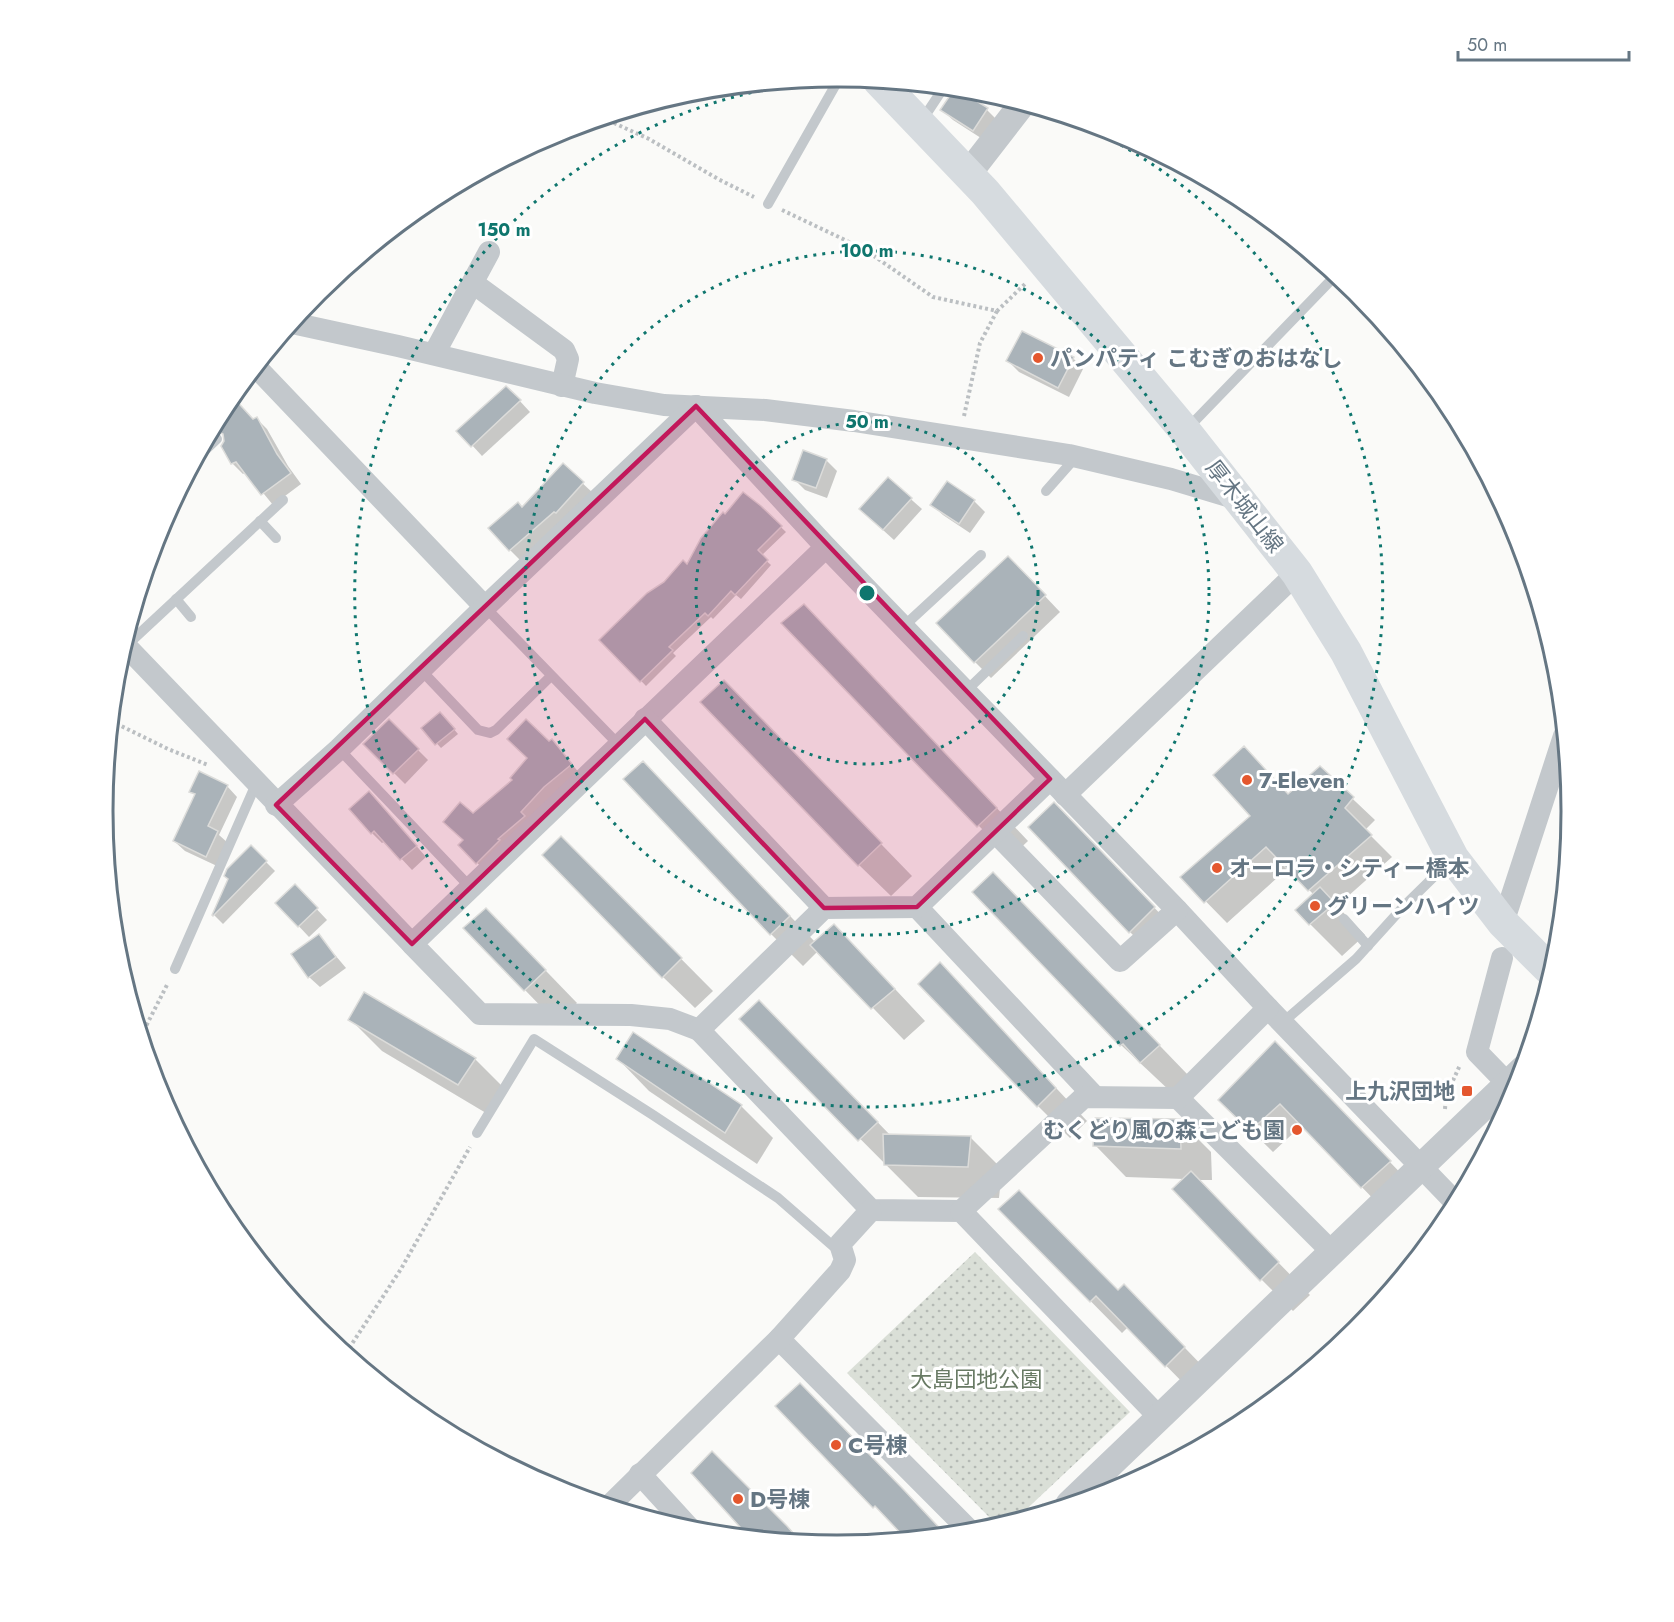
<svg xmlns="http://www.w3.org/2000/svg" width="1674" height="1622" font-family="Jost,'Noto Sans JP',sans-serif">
	<defs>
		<pattern id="park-dots" width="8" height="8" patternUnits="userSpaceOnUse" patternTransform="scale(1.5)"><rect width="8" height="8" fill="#dadfd7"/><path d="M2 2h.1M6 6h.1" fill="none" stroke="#b4b9b4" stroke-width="1.8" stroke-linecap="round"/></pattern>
	</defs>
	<rect width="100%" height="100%" fill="#fafaf8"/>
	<path fill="url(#park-dots)" d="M975,1252L1130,1412L1014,1521L997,1525L847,1373Z"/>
	<g fill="#0003">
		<path d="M942,110H987L997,120L984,140L953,120Z"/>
		<path d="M1073,358L1083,369L1069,397L1019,372L1008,361Z"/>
		<path d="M231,397L253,421L257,419L267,429L288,466L301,484L273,505L246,472L243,474L232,463L229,434L217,421Z"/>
		<path d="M518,399L530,412L482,456L459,431Z"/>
		<path d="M826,460L837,471L827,498L805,490L794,479Z"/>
		<path d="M563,465L594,494L520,560L510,550L522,509Z"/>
		<path d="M888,479L922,509L894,540L872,520Z"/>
		<path d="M974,501L985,512L970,533L943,515L932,505Z"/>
		<path d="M760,507L786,532L761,556L771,565L741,599L736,595L713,619L711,617L673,653L676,656L646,686L602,640Z"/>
		<path d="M1024,574L1060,612L991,678L975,662Z"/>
		<path d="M783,623L836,638L1028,841L1010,858Z"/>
		<path d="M755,714L912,876L891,896L859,865Z"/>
		<path d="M445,719L458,734L441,748L423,728Z"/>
		<path d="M389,721L428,760L405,784L365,744Z"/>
		<path d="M549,743L561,751L580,774L486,872L460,845L465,841L473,815L515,780Z"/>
		<path d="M643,763L816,943L866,958L925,1021L904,1040L818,951L803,966L771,934Z"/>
		<path d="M1320,768L1375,820L1365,830L1392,857L1337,906L1365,935L1342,956L1310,924L1314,895L1288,868L1227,923L1182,877L1289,795Z"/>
		<path d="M227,786L237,797L219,835L228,843L217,866L185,851L174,841L196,796L191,791Z"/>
		<path d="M379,803L426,857L412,870L385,841L382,843L372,833Z"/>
		<path d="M1070,820L1170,924L1146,948L1130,932Z"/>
		<path d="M251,847L275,871L223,924L214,915Z"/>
		<path d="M593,870L713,991L695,1008L663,977Z"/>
		<path d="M295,886L327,920L309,937L277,903Z"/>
		<path d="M1023,904L1189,1076L1171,1092L1121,1045Z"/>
		<path d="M466,929L518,942L577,1003L556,1022Z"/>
		<path d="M319,936L346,968L320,987L309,977Z"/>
		<path d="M940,964L1087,1121L1070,1138L1038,1106Z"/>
		<path d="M350,1019L475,1059L507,1091L491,1116L382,1051Z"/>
		<path d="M741,1019L791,1033L891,1136L970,1137L1002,1169L999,1198L918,1197Z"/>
		<path d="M618,1059L741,1106L773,1138L757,1164L649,1091Z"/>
		<path d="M1297,1065L1411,1184L1383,1209L1302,1125L1273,1152L1220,1100Z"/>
		<path d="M1179,1120L1211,1152L1212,1180H1198L1310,1295L1293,1311L1261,1279L1184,1179L1126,1177L1095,1145Z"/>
		<path d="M1000,1209L1156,1318L1216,1380L1198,1398L1128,1327L1122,1333Z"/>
	</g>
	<g fill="#aab3b9" stroke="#dcdcda" stroke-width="1.5">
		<path d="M955,88L988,108L973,131L940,110Z"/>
		<path d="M1022,331L1074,357L1058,388L1006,361Z"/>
		<path d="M506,386L521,400L471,447L456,431Z"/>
		<path d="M232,396L253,419L257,417L277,454L291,473L261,495L236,462L231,464L221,446L224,441L223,434L219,432L214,433L212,430Z"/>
		<path d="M803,450L827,459L816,488L792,480Z"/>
		<path d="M563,463L584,482L556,513L554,512L509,551L488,528L518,502L522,507Z"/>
		<path d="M888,477L912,498L883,530L859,509Z"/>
		<path d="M947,481L975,500L959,524L930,505Z"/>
		<path d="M743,492L761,506L782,526L758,550L768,560L735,595L731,591L708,616L705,613L669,647L673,650L640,682L599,640L647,593L664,582L683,560L687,564L701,538L723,512L725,514Z"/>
		<path d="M1008,556L1046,595L974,663L936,623Z"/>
		<path d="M804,604L997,808L977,827L781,623Z"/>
		<path d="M724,680L882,843L858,866L700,702Z"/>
		<path d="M440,712L455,729L435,745L421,728Z"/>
		<path d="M389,719L419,749L393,774L363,744Z"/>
		<path d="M526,719L549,741L552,739L572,764L544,787L521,812L525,816L498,839L500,840L476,864L458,845L463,840L443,822L460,802L473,813L512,780L510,778L527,758L507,739Z"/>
		<path d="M1244,746L1288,794L1320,766L1354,797L1345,808L1372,835L1308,891L1266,847L1204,903L1180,877L1250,816L1213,775Z"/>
		<path d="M643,761L790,916L770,935L623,779Z"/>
		<path d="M199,771L228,785L208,826L218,831L206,857L173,841L195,794L189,792Z"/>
		<path d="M369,791L417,846L400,860L374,831L371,834L349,809Z"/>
		<path d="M1054,802L1155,907L1129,933L1028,827Z"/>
		<path d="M561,836L682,958L662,978L542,855Z"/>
		<path d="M251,845L267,861L213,916L212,915L228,879L224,876L227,869Z"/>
		<path d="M993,872L1160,1045L1140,1063L1123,1044L1120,1046L972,892Z"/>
		<path d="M295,884L318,908L298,927L275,903Z"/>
		<path d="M1320,887L1335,903L1309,925L1295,910Z"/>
		<path d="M486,908L546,970L524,991L463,928Z"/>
		<path d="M834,924L895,989L871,1009L810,945Z"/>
		<path d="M319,934L336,957L308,978L291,954Z"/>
		<path d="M940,962L1056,1088L1037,1107L918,984Z"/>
		<path d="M364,992L476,1058L458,1085L348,1020Z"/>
		<path d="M759,1000L878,1122L858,1141L739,1019Z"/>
		<path d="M633,1032L742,1105L725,1133L616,1059Z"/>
		<path d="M1275,1041L1391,1161L1361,1188L1280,1104L1250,1131L1218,1100Z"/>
		<path d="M1095,1118L1180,1119L1181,1149L1093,1146Z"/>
		<path d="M883,1134L971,1136L968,1167L884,1165Z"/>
		<path d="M1191,1171L1279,1262L1260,1281L1172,1189Z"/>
		<path d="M1019,1190L1118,1290L1124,1284L1185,1347L1165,1367L1096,1296L1090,1302L998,1209Z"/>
		<path d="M800,1383L903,1489L946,1535L906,1539L875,1506L873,1508L775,1406Z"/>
		<path d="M712,1451L787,1526L801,1542L749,1537L691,1473Z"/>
	</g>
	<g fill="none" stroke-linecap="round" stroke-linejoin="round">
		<g stroke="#bbbfc2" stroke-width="4" stroke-dasharray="3 3" stroke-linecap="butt">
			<path d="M603,118L649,139L718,179L754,197"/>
			<path d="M782,210L843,239L871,254L933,297L997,311L1026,283"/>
			<path d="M964,416L980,343L997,311"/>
			<path d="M111,721L168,749L208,765"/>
			<path d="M141,1036L168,983"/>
			<path d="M1523,1044L1533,1034"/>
			<path d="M1445,1109L1446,1096L1460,1065"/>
			<path d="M346,1353L401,1269L470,1147"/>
			<path d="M1034,1515L1044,1505"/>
		</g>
		<g stroke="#c3c8cc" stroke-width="10">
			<path d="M921,122L944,87"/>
			<path d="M768,204L840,77"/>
			<path d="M1186,430L1336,275"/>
			<path d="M196,459L217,439"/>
			<path d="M1046,491L1076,457"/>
			<path d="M260,521L276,538"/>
			<path d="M176,599L191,617"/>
			<path d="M485,607L619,745"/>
			<path d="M904,626L981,555"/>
			<path d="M126,646L283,500"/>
			<path d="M420,669L478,730L490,733L496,730L551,676"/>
			<path d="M966,691L1023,636"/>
			<path d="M339,749L471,888"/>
			<path d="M1344,919L1368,946"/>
			<path d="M175,969L256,784"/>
			<path d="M1282,1023L1356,959L1404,906L1451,860"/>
			<path d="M477,1133L534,1039L653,1115L778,1198L833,1246L840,1244"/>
		</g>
		<g stroke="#c3c8cc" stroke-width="22">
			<path d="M473,283L564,350L568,359L562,386"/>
			<path d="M292,323L398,346L595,393L664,405L765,410L854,421L1069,455L1171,479L1241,500"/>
			<path d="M434,354L489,252"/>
			<path d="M256,367L485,607"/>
			<path d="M696,406L826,547L1177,910L1268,1008L1456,1203"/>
			<path d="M826,547L412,944L480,1014L631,1015L670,1019L699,1030L871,1210L961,1211L1160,1418"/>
			<path d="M124,644L412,944"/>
			<path d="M645,719L824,908"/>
			<path d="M1065,795L1297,573"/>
			<path d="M276,805L339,749L485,607L696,406"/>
			<path d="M996,833L1120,961L1177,910"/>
			<path d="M917,907L1095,1097"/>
			<path d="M1503,923L1564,736"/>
			<path d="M1502,958L1477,1052L1507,1083"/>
			<path d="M699,1030L824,908L917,907L1050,779"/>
			<path d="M1178,1098L1333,1253"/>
			<path d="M961,1211L1084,1097L1178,1098L1268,1008"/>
			<path d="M779,1339L971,1532"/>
			<path d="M640,1474L692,1531"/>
			<path d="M609,1506L779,1339L840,1271L845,1260L840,1244L871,1210"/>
		</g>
		<g stroke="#c3c8cc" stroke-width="27">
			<path d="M968,174L1023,103"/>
			<path d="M1069,1504L1523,1069"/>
		</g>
		<path stroke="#d6dbdf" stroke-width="32" d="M879,81L985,192L1185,431L1297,573L1346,652L1453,858L1503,923L1552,972"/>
	</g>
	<path fill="#c2185b" fill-opacity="0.2" stroke="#c2185b" stroke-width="4.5" stroke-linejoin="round" d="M696,406L1050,779L917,907L824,908L645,719L412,944L276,805Z"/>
	<g fill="none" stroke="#0f766e" stroke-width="3" stroke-dasharray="3 6">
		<circle cx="867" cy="593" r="171"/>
		<circle cx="867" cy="593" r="342"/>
		<path d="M1039 108A514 514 0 1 1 863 79"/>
	</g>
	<g fill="#e4572e" stroke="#fff" stroke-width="2">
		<circle cx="1038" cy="358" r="6"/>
		<circle cx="1247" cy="780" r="6"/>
		<circle cx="1217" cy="868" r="6"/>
		<circle cx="1315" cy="906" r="6"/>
		<rect x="1461" y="1085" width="12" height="12" rx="3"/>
		<circle cx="1297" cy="1130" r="6"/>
		<circle cx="836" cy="1445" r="6"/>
		<circle cx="738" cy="1499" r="6"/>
	</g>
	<g text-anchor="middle" stroke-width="6" stroke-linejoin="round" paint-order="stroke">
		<g font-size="22" font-weight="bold" fill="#657683" stroke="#fff" text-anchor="start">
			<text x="1050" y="366">パンパティ こむぎのおはなし</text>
			<text x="1259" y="788">7-Eleven</text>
			<text x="1229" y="876">オーロラ・シティー橋本</text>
			<text x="1327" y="914">グリーンハイツ</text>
			<text x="1455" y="1099" text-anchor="end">上九沢団地</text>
			<text x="1285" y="1138" text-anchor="end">むくどり風の森こども園</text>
			<text x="848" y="1453">C号棟</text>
			<text x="750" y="1507">D号棟</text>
		</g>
		<g font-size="22" fill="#657683" stroke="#fff">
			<text transform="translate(1245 506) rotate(52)" y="8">厚木城山線</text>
		</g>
		<g font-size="22" fill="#687a64" stroke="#fff">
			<text x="976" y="1387">大島団地公園</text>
		</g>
	</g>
	<path d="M0 0H1674V1622H0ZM113 811a724 724 0 1 1 1448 0a724 724 0 1 1-1448 0Z" fill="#fff" fill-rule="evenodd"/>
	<path fill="none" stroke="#657683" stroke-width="3" d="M113 811a724 724 0 1 1 1448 0a724 724 0 1 1-1448 0Z"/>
	<circle cx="867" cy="593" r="9" fill="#0f766e" stroke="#fff" stroke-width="3"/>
	<g font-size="18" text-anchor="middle" font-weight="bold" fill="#0f766e" stroke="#fff" stroke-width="6" stroke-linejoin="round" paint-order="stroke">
		<text x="504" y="236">150 m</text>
		<text x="867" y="257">100 m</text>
		<text x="867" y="428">50 m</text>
	</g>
	<path d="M1458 51v9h171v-9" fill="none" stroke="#657683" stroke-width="3"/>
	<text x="1467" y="51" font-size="18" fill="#657683" stroke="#ffffff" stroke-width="4.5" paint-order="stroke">50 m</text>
</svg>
